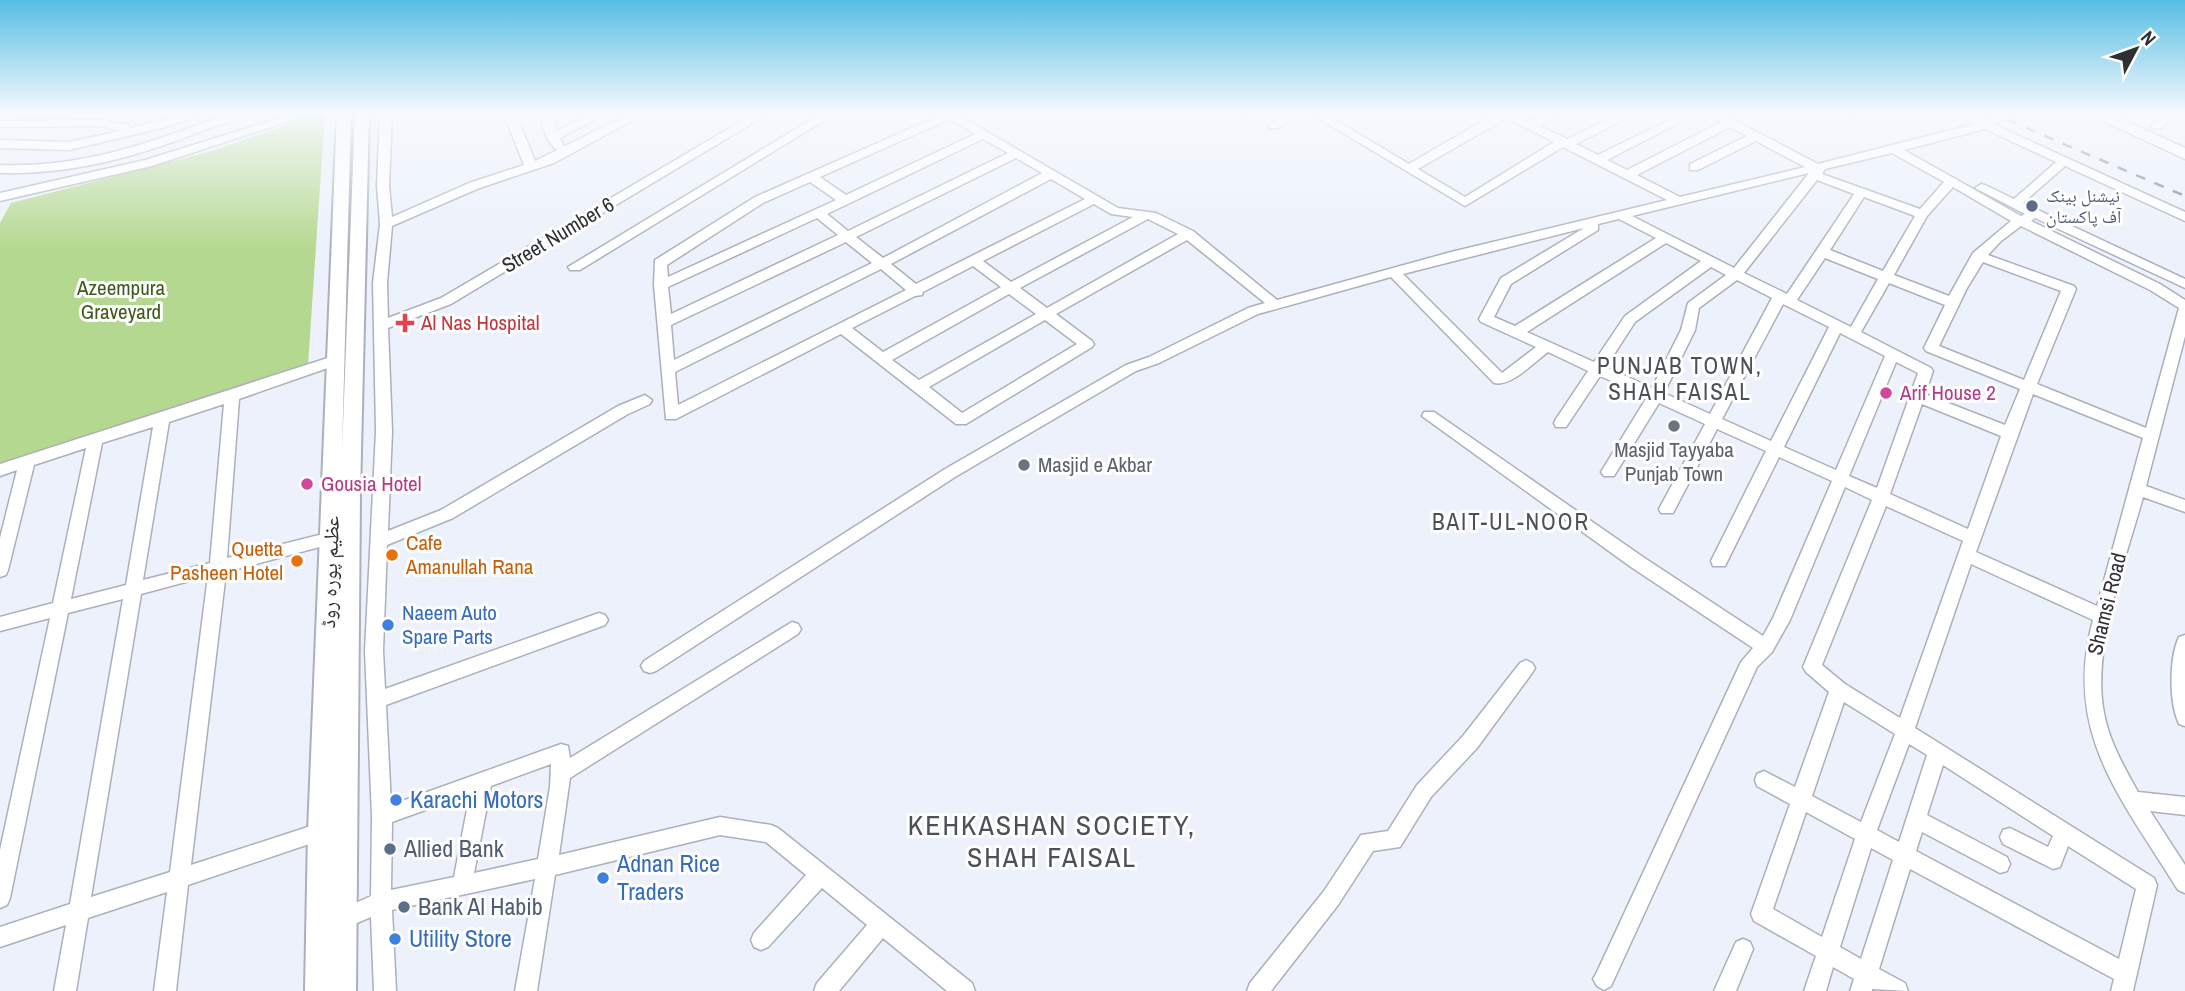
<svg xmlns="http://www.w3.org/2000/svg" width="2185" height="991" font-family="'Archivo Narrow','Noto Naskh Arabic',sans-serif">
	<rect width="100%" height="100%" fill="#ecf1fb"/>
	<path fill="#b4d88f" d="M325,112L308,365L0,467V223L11,203L212,151Z"/>
	<g fill="none" stroke-linecap="round" stroke-linejoin="round">
		<defs>
			<g id="minor">
				<path d="M189,112H206L166,127L69,150L0,148V140L69,142L120,131L101,126L0,127V121L101,120L129,125L131,128Z"/>
				<path d="M231,112H247C235,121 216,126 202,131C136,157 71,175 0,173V165C83,168 155,142 231,112Z"/>
				<path d="M299,112H317L152,166L0,201V193L145,160Z"/>
				<path d="M380,112H392L389,186L392,217L469,183L524,165L503,112H515L535,161L633,112H648L554,163L477,189L392,226L387,283L388,318L441,298L757,112H771L451,304L388,328L392,431L388,531L441,510L618,406L645,395L652,400L650,404L628,414L453,518L387,545L383,651L385,689L599,613L605,615L608,620L605,625L386,705L391,805L561,744L568,746L570,758L792,622L798,624L801,629L798,634L570,778L559,855L720,817L771,825L778,828L972,983L975,991H947L883,938L839,991H814L817,983L867,925L822,888L768,947L761,950L754,947L751,940L754,933L806,875L766,842L720,835L555,875L537,991H515L535,879L392,910L396,991H374L371,917L343,929L336,926L333,919L336,912L371,896L372,817L365,651L376,431L373,283L380,224L377,186ZM551,764L550,787L538,859L474,873L491,786ZM470,794L454,877L391,890L392,822Z"/>
				<path d="M541,112H553L557,131L595,112H610L560,138L564,146L558,150C546,144 542,125 541,112Z"/>
				<path d="M824,112H838L580,270H570L568,267Z"/>
				<path d="M939,112H953L1118,208L1156,213L1193,231L1277,300L1451,252L1667,200L1563,147L1465,206L1308,112H1322L1409,164L1498,112H1513L1532,121L1549,112H1563L1540,126L1567,139L1624,112H1639L1576,144L1598,155L1685,112H1700L1607,160L1627,170L1721,122L1704,112H1719L1818,164L1975,124L1952,112H1967L1986,120L2001,112H2016L1995,125L2185,212V221L2065,166L2023,203L2185,279V288L2035,218L2031,221L2160,284L2185,300V336L2146,486L2185,500V512L2143,497C2126,559 2091,650 2104,713C2109,741 2124,767 2138,792L2185,797V815L2150,811L2185,865V893L2178,890C2122,799 2062,733 2093,620L1971,564L1915,728L2154,878L2157,885L2133,991H2111L2114,979L1910,869L1879,969L1905,983L1908,991L1872,989V991H1850L1854,979L1833,967L1826,991H1804L1816,956L1754,921L1751,914L1790,804L1757,786L1755,780L1757,774L1764,771L1795,787L1829,692L1806,672L1803,667L1872,500L1845,487L1790,620L1772,652L1757,667L1611,986L1604,990L1597,986L1593,979L1597,972L1741,662L1753,648L1631,567L1422,416L1424,412H1434L1643,557L1763,636L1773,618L1832,481L1779,457L1725,566H1713L1711,561L1766,451L1717,429L1673,513H1661L1659,509L1705,424L1659,403L1614,476H1604L1601,472L1647,397L1600,376L1566,427H1556L1554,423L1556,419L1588,371L1548,352C1533,363 1511,387 1494,383L1391,277L1258,314L1159,363L1136,371L955,477L656,671L650,673L644,671L641,666L644,661L945,469L1126,365L1149,357L1248,308L1265,303L1187,240L1056,314L1092,341L1094,344L1092,347L966,424H956L841,334L676,419H666L654,285L655,260L755,197L941,115ZM1507,118L1554,142L1465,197L1418,169ZM950,119L975,134L846,195L820,177ZM1730,127L1747,136L1690,164V170H1698L1756,141L1805,167L1680,197L1637,175ZM1985,129L2056,162L2014,199L1985,185L1981,184L1975,188L2025,214L2021,216L1904,150ZM983,139L1008,153L848,231L827,214ZM1892,153L1944,182L1920,209L1822,174L1825,169ZM1016,158L1042,173L883,258L856,237ZM1809,173L1734,268L1632,216ZM1051,179L1085,199L916,284L891,264ZM1817,180L1854,194L1787,294L1744,273ZM810,182L836,200L668,277L667,265L763,203ZM1953,187L2011,221L1973,253L1949,296L1894,275L1927,216ZM1864,197L1915,216L1883,271L1830,250ZM1094,204L1111,214L1133,217L1011,282L983,261ZM817,218L838,235L671,314L668,287ZM1148,219L1178,234L1047,308L1020,288ZM1619,219L1656,238L1515,326L1494,317L1511,284L1598,230V224ZM2021,226L2150,290L2179,308L2146,428L2037,384L2076,289L2074,286L1988,255L2001,241ZM1584,228L1501,278L1479,319L1481,322L1536,347L1502,373L1403,274ZM846,242L872,263L674,360L671,325ZM1666,243L1701,261L1625,316L1594,362L1527,332ZM1825,258L1878,279L1851,327L1797,300ZM1983,262L2061,291L2024,380L1939,346L1967,288ZM973,266L1001,287L883,352L852,328L915,296L922,295L923,292ZM1711,267L1726,275L1688,303L1681,330L1652,388L1606,367L1635,322ZM881,269L906,290L678,405L675,372ZM1737,280L1772,298L1710,414L1664,393L1695,330L1699,308ZM1889,283L1945,305L1924,348L1926,351L2020,389L2005,425L1925,394L1933,371L1931,368L1861,332ZM1009,294L1036,314L919,380L892,360ZM1783,304L1829,327L1771,441L1722,419ZM1045,320L1077,344L962,413L929,387ZM1840,333L1885,356L1836,470L1784,447ZM1896,362L1918,373L1877,488L1849,476ZM2033,394L2143,438L2097,606L1976,552ZM1922,404L2001,436L1968,529L1890,494ZM1886,506L1963,541L1900,718L1845,684L1822,665ZM1844,702L1895,734L1861,822L1812,796ZM1909,744L1927,755L1899,842L1877,830ZM1943,765L2053,836L2048,847L2010,828L2003,830L2000,837L2003,844L2053,869L2060,867L2068,846L2136,889L2119,959L1916,851L1922,832L2000,873L2007,871L2010,864L2007,857L1927,815ZM1806,812L1855,839L1822,937L1773,909ZM1871,848L1893,860L1861,959L1840,947Z"/>
				<path d="M1242,112H1257L1246,117L1242,116Z"/>
				<path d="M1291,112H1306L1278,128H1270L1268,126Z"/>
				<path d="M1588,112L1581,116L1575,113L1576,112Z"/>
				<path d="M1830,112H1845L1853,117L1847,120Z"/>
				<path d="M2164,112H2176L2161,128H2153L2151,126Z"/>
				<path d="M337,355L344,360L342,363L239,399L227,558L331,532L337,534L339,538L337,542L331,544L226,572L191,865L320,823L327,826L330,832L327,838L188,885L176,991H154L167,892L88,918L76,991H54L66,925L0,947V927L70,904L123,599L68,613L10,898L7,905L0,908V850L50,618L0,631V617L53,603L86,448L34,465L8,570L6,575L0,577V538L17,470L0,476V464ZM224,404L210,563L143,580L169,422ZM153,427L126,585L71,599L102,443ZM208,576L170,872L91,897L141,594Z"/>
				<path d="M2185,635V726L2179,724C2169,703 2169,658 2179,637Z"/>
				<path d="M1526,660L1532,663L1535,668L1532,673L1477,748L1431,797L1400,847L1373,851L1338,905L1271,991H1247L1250,983L1324,891L1361,835L1388,831L1417,785L1463,736L1520,663Z"/>
				<path d="M1743,939L1750,942L1753,949L1736,991H1714L1736,942Z"/>
			</g>
			<path id="major" d="M337,112H351L342,452L355,112H369L360,494L356,991H305L308,832Z"/>
			<path id="highway" d="M2084,112H2106L2185,148V159Z"/>
		</defs>
		<use href="#minor" stroke="#abb0ba" stroke-width="3"/>
		<use href="#major" stroke="#abb0ba" stroke-width="4"/>
		<use href="#highway" stroke="#abb0ba" stroke-width="3"/>
		<use href="#minor" fill="#fff" fill-rule="evenodd"/>
		<use href="#major" fill="#fff" fill-rule="evenodd"/>
		<use href="#highway" fill="#fff" fill-rule="evenodd"/>
		<path stroke="#777a7f" stroke-width="2.5" stroke-dasharray="10 10" stroke-linecap="butt" d="M1989,112L2185,196"/>
	</g>
	<linearGradient id="sky" x2="0" y2="1"><stop stop-color="#56bee4"/><stop offset="0.45" stop-color="#f6f9fd"/><stop offset="1" stop-color="#f6f9fd" stop-opacity="0"/></linearGradient>
	<rect width="2185" height="251" fill="url(#sky)"/>
	<g fill="#5c6f8a" stroke="#fefefe" stroke-width="2.5">
		<circle cx="2032" cy="206" r="7"/>
		<circle cx="390" cy="849" r="7"/>
		<circle cx="404" cy="907" r="7"/>
	</g>
	<path fill="#e0444e" stroke="#fefefe" stroke-width="2.5" d="M401.5 312.5h7v7h7v7h-7v7h-7v-7h-7v-7h7z"/>
	<g fill="#d1479c" stroke="#fefefe" stroke-width="2.5">
		<circle cx="1886" cy="393" r="7"/>
		<circle cx="307" cy="484" r="7"/>
	</g>
	<g fill="#6b7280" stroke="#fefefe" stroke-width="2.5">
		<circle cx="1674" cy="426" r="7"/>
		<circle cx="1024" cy="465" r="7"/>
	</g>
	<g fill="#e8710a" stroke="#fefefe" stroke-width="2.5">
		<circle cx="392" cy="555" r="7"/>
		<circle cx="297" cy="561" r="7"/>
	</g>
	<g fill="#3f7fe0" stroke="#fefefe" stroke-width="2.5">
		<circle cx="388" cy="625" r="7"/>
		<circle cx="396" cy="800" r="7"/>
		<circle cx="603" cy="878" r="7"/>
		<circle cx="395" cy="939" r="7"/>
	</g>
	<g text-anchor="middle" stroke-width="6" stroke-linejoin="round" paint-order="stroke">
		<g font-size="18" fill="#4e5e75" stroke="#fefefe" text-anchor="start">
			<text x="2046" y="202">نیشنل بینک<tspan x="2046" dy="21">آف پاکستان</tspan></text>
		</g>
		<g font-size="21" fill="#2e3033" stroke="#fefefe">
			<text transform="translate(558 235) rotate(-31)" y="7">Street Number 6</text>
			<text transform="translate(330 572) rotate(-88)" y="7">عظیم پورہ روڈ</text>
			<text transform="translate(2107 604) rotate(-76)" y="7">Shamsi Road</text>
		</g>
		<g font-size="21" fill="#3e5a1b" stroke="#fefefe">
			<text x="121" y="295">Azeempura<tspan x="121" dy="24">Graveyard</tspan></text>
		</g>
		<g font-size="21" fill="#be3a42" stroke="#fefefe" text-anchor="start">
			<text x="421" y="330">Al Nas Hospital</text>
		</g>
		<g font-size="21" fill="#b23c85" stroke="#fefefe" text-anchor="start">
			<text x="1900" y="400">Arif House 2</text>
			<text x="321" y="491">Gousia Hotel</text>
		</g>
		<g font-size="21" fill="#5b616d" stroke="#fefefe">
			<text x="1674" y="457">Masjid Tayyaba<tspan x="1674" dy="24">Punjab Town</tspan></text>
			<text x="1038" y="472" text-anchor="start">Masjid e Akbar</text>
		</g>
		<g font-size="21" fill="#c56008" stroke="#fefefe" text-anchor="start">
			<text x="406" y="550">Cafe<tspan x="406" dy="24">Amanullah Rana</tspan></text>
			<text x="283" y="556" text-anchor="end">Quetta<tspan x="283" dy="24">Pasheen Hotel</tspan></text>
		</g>
		<g font-size="21" fill="#366cbe" stroke="#fefefe" text-anchor="start">
			<text x="402" y="620">Naeem Auto<tspan x="402" dy="24">Spare Parts</tspan></text>
		</g>
		<g font-size="23" letter-spacing="2" fill="#4c5058" stroke="#fefefe">
			<text x="1680" y="374">PUNJAB TOWN,<tspan x="1680" dy="26">SHAH FAISAL</tspan></text>
			<text x="1511" y="530">BAIT-UL-NOOR</text>
		</g>
		<g font-size="24" fill="#366cbe" stroke="#fefefe" text-anchor="start">
			<text x="410" y="808">Karachi Motors</text>
			<text x="617" y="872">Adnan Rice<tspan x="617" dy="28">Traders</tspan></text>
			<text x="409" y="947">Utility Store</text>
		</g>
		<g font-size="24" fill="#4e5e75" stroke="#fefefe" text-anchor="start">
			<text x="404" y="857">Allied Bank</text>
			<text x="418" y="915">Bank Al Habib</text>
		</g>
		<g font-size="28" letter-spacing="2" fill="#4c5058" stroke="#fefefe">
			<text x="1052" y="835">KEHKASHAN SOCIETY,<tspan x="1052" dy="32">SHAH FAISAL</tspan></text>
		</g>
	</g>
	<g transform="translate(2136 49) rotate(49)" stroke="#fefefe" stroke-width="5" paint-order="stroke">
	<path d="M0-5L12 26L0 18L-12 26Z" fill="#2e3033"/>
	<text y="-10" font-size="19" font-weight="bold" text-anchor="middle" fill="#2e3033">N</text>
	</g>
</svg>
